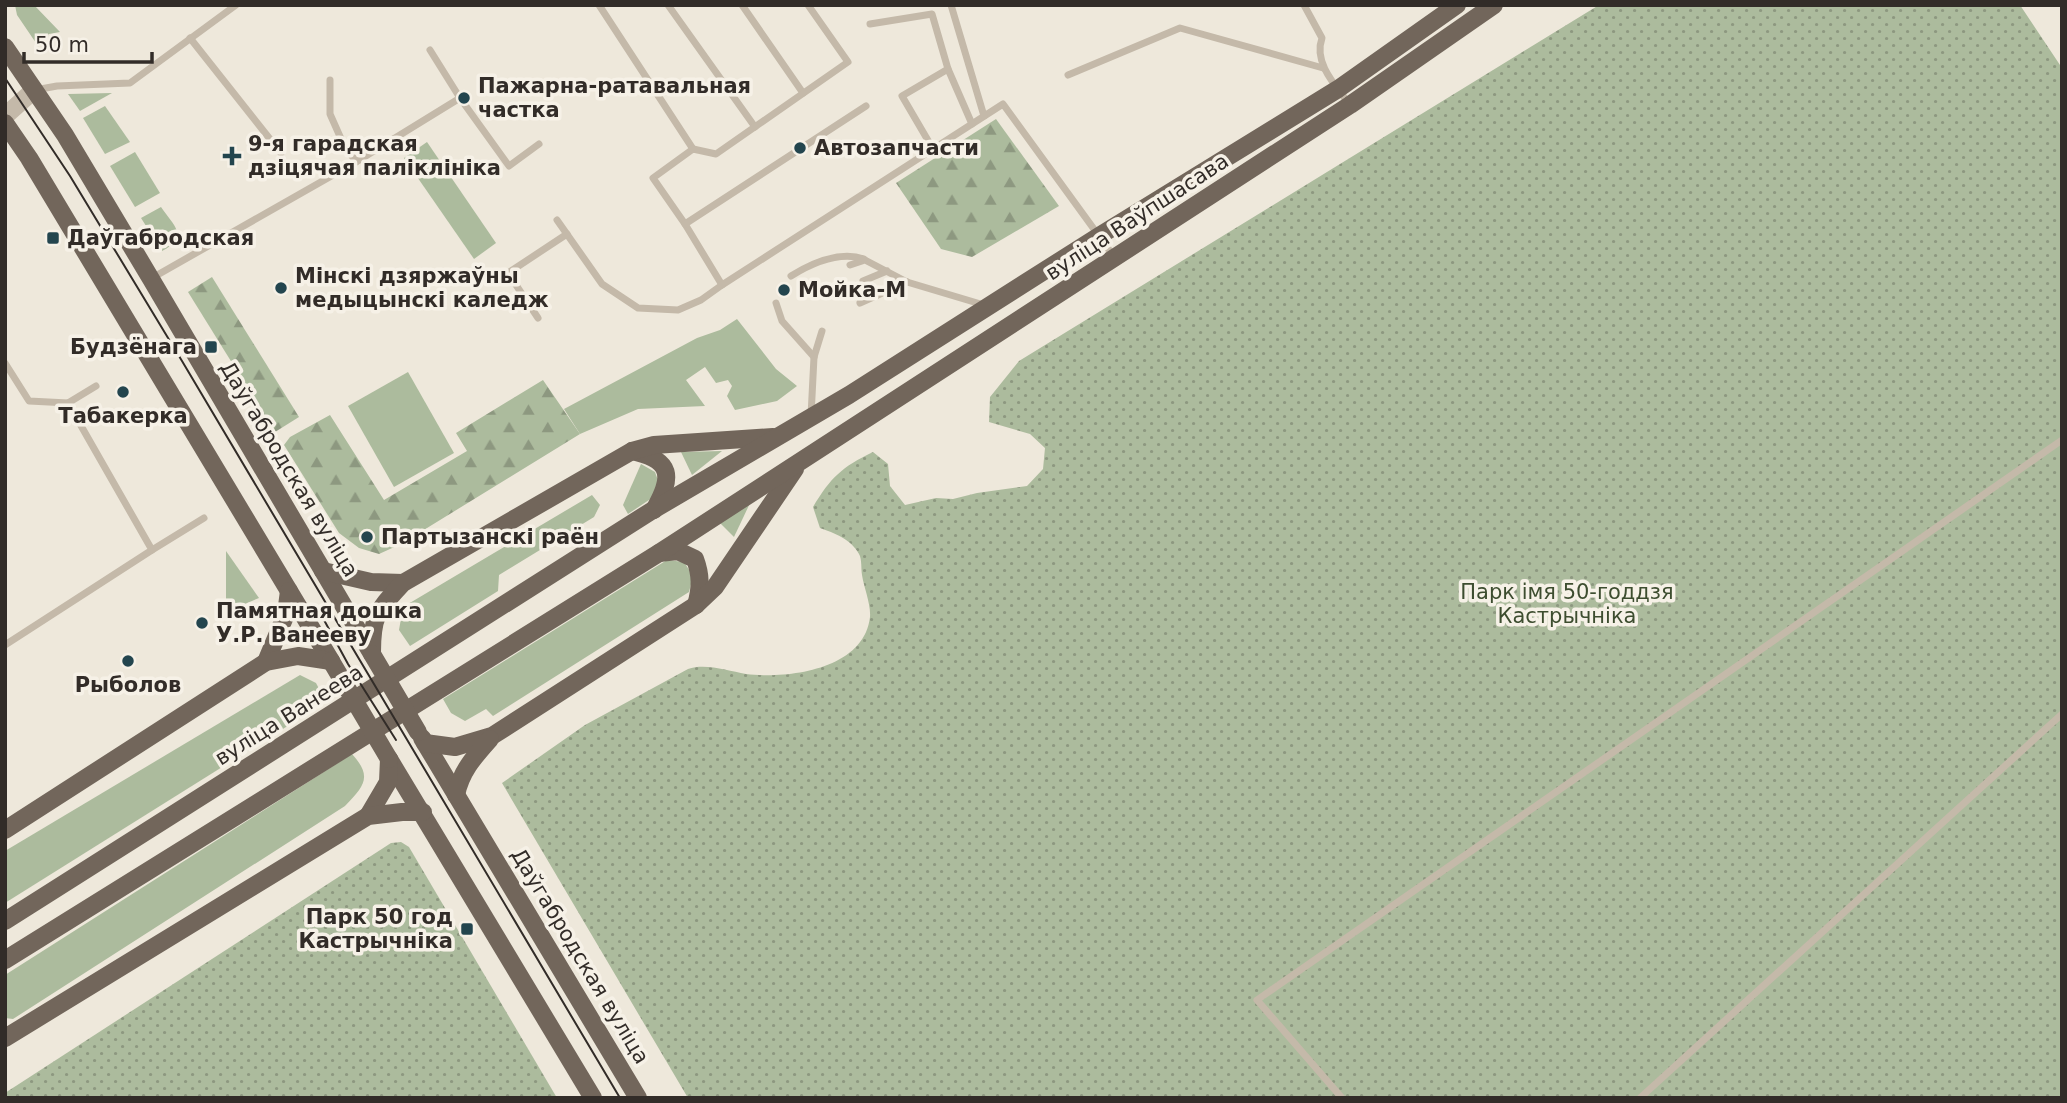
<svg xmlns="http://www.w3.org/2000/svg" width="2067" height="1103" font-family="'DejaVu Sans',sans-serif">
	<defs>
		<pattern id="forest-firs" width="22" height="20" patternUnits="userSpaceOnUse" patternTransform="scale(1.75)"><rect width="22" height="20" fill="#acbb9d"/><path d="M5 1l3.5 6h-7zM16 11l3.5 6h-7z" fill="#8d9880"/></pattern>
		<pattern id="park-dots" width="8" height="8" patternUnits="userSpaceOnUse" patternTransform="scale(1.75)"><rect width="8" height="8" fill="#acbb9d"/><path d="M2 2h.1M6 6h.1" fill="none" stroke="#8d9880" stroke-width="1.8" stroke-linecap="round"/></pattern>
	</defs>
	<rect width="100%" height="100%" fill="#eee8db"/>
	<g fill="#acbb9d">
		<path d="M15,5H34L60,32L49,34L36,43L17,15Z"/>
		<path d="M112,93L80,111L68,94Z"/>
		<path d="M105,106L130,142L105,154L83,118Z"/>
		<path d="M427,142L496,243L474,259L404,158Z"/>
		<path d="M135,152L160,193L135,207L110,166Z"/>
		<path d="M161,207C174,226 190,237 162,251L141,218Z"/>
		<path d="M737,319L776,369L797,386L777,401L735,410L727,396L732,386L728,380L716,383L705,367L686,380L705,406L638,409L580,434L564,409L697,338L720,330Z"/>
		<path d="M408,372L454,453L394,487L348,406Z"/>
		<path d="M722,451L692,475L681,452Z"/>
		<path d="M641,464L655,472L660,486L652,498L628,514L623,505Z"/>
		<path d="M592,495L600,505L594,517L499,575L498,591L410,646L399,630L403,607Z"/>
		<path d="M751,501L734,537L719,522Z"/>
		<path d="M226,551L259,598L226,612Z"/>
		<path d="M667,560L684,562L693,576L689,592L493,716L486,709L465,721L451,713L443,699Z"/>
		<path d="M300,675L316,683L326,702L5,903V851Z"/>
		<path d="M352,754C373,777 364,786 345,806L13,1019L5,1018V975Z"/>
	</g>
	<g fill="url(#forest-firs)">
		<path d="M996,119L1059,206L972,257L941,249L896,183Z"/>
		<path d="M212,277L299,417L275,432L188,292Z"/>
		<path d="M543,380L580,434L401,544L379,554L359,548L339,533L284,445L290,437L330,415L384,500L467,451L456,433Z"/>
	</g>
	<g fill="url(#park-dots)">
		<path d="M1599,5H2020L2062,68V1098H688L502,783L585,725L688,669C706,663 728,671 746,674C787,679 864,670 870,617C871,604 864,588 862,575C861,569 862,559 859,554C851,539 834,533 820,528L813,507C831,477 842,467 873,452L888,464L890,486L905,505L936,498L953,499L977,493L1027,486L1043,469L1045,448L1030,434L989,422L990,397L1019,361Z"/>
		<path d="M401,842L409,847L557,1098H5V1093L391,843Z"/>
	</g>
	<g fill="none" stroke-linecap="round" stroke-linejoin="round">
		<g stroke="#c4b9a9" stroke-width="7">
			<path d="M599,5L693,149"/>
			<path d="M668,5L755,127"/>
			<path d="M742,5L803,93"/>
			<path d="M808,5L848,62L716,154L693,149L653,178L685,224L722,285L1003,104L1115,258"/>
			<path d="M951,5L984,116"/>
			<path d="M1304,5L1322,38C1313,63 1336,86 1350,105"/>
			<path d="M870,24L932,14L948,69"/>
			<path d="M190,38L281,153"/>
			<path d="M1068,75L1180,28L1323,68"/>
			<path d="M330,80V114L342,141L356,162"/>
			<path d="M35,90L57,86L130,83L236,5"/>
			<path d="M460,98L509,166L539,144"/>
			<path d="M933,149L902,96L948,69L972,124"/>
			<path d="M557,220L602,284L638,308L678,310L701,300L722,285"/>
			<path d="M685,224L866,106"/>
			<path d="M850,265L865,260L907,282L984,305"/>
			<path d="M791,276C812,263 840,251 864,259"/>
			<path d="M152,278L356,162L460,98L430,50"/>
			<path d="M863,281L887,271"/>
			<path d="M776,303L782,321L814,357"/>
			<path d="M860,303L907,282"/>
			<path d="M538,318L508,273L567,234"/>
			<path d="M5,363L29,401L68,403L152,550L5,645"/>
			<path d="M68,403L96,386"/>
			<path d="M811,416L814,357L822,331"/>
			<path d="M152,550L204,518"/>
			<path d="M1342,1098L1257,1000L2062,440"/>
			<path d="M1640,1098L2062,714"/>
		</g>
		<path stroke="#c4b9a9" stroke-width="18" d="M5,116L34,90"/>
		<g stroke="#72665b" stroke-width="18">
			<path d="M5,47L65,135L151,279L372,654"/>
			<path d="M5,123L29,158L331,661"/>
			<path d="M632,451C673,460 673,477 654,510"/>
			<path d="M659,553L678,551L695,559C701,575 701,588 696,605"/>
			<path d="M323,571L371,582L403,583"/>
			<path d="M372,652C372,614 378,610 403,583L632,451L654,445L773,437"/>
			<path d="M266,662L286,614L289,591"/>
			<path d="M422,738L638,1098"/>
			<path d="M425,743L455,747L492,736L696,605L715,587L795,469"/>
			<path d="M389,759L593,1098"/>
			<path d="M456,795C461,771 474,757 490,739"/>
			<path d="M368,816L388,782L389,759"/>
			<path d="M5,830L266,662L298,656L331,661"/>
			<path d="M5,921L653,510L849,395L1099,236L1338,89L1457,5"/>
			<path d="M5,960L659,553L1350,105L1494,5"/>
			<path d="M5,1038L368,816L402,812H423"/>
		</g>
		<g stroke="#322c28" stroke-width="2">
			<path d="M5,78L70,176L182,361L620,1098"/>
			<path d="M324,620L348,664L396,740"/>
		</g>
		<g stroke="#72665b" stroke-width="18">
			<path d="M372,654L418,732"/>
			<path d="M331,661L389,759"/>
		</g>
	</g>
	<g fill="#23454e" stroke="#f6f1e7" stroke-width="2.5">
		<circle cx="464" cy="98" r="7"/>
		<circle cx="800" cy="148" r="7"/>
		<path d="M228.5 145.5h7v7h7v7h-7v7h-7v-7h-7v-7h7z"/>
		<rect x="46" y="231" width="14" height="14" rx="3.5"/>
		<circle cx="281" cy="288" r="7"/>
		<circle cx="784" cy="290" r="7"/>
		<rect x="204" y="340" width="14" height="14" rx="3.5"/>
		<circle cx="123" cy="392" r="7"/>
		<circle cx="367" cy="537" r="7"/>
		<circle cx="202" cy="623" r="7"/>
		<circle cx="128" cy="661" r="7"/>
		<rect x="460" y="922" width="14" height="14" rx="3.5"/>
	</g>
	<g text-anchor="middle" stroke-width="7" stroke-linejoin="round" paint-order="stroke">
		<g font-size="21" font-weight="bold" fill="#322c28" stroke="#f6f1e7" text-anchor="start">
			<text x="478" y="93">Пажарна-ратавальная<tspan x="478" dy="24">частка</tspan></text>
			<text x="248" y="151">9-я гарадская<tspan x="248" dy="24">дзіцячая паліклініка</tspan></text>
			<text x="814" y="155">Автозапчасти</text>
			<text x="67" y="245">Даўгабродская</text>
			<text x="295" y="283">Мінскі дзяржаўны<tspan x="295" dy="24">медыцынскі каледж</tspan></text>
			<text x="798" y="297">Мойка-М</text>
			<text x="197" y="354" text-anchor="end">Будзёнага</text>
			<text x="123" y="423" text-anchor="middle">Табакерка</text>
			<text x="381" y="544">Партызанскі раён</text>
			<text x="216" y="618">Памятная дошка<tspan x="216" dy="24">У.Р. Ванееву</tspan></text>
			<text x="128" y="692" text-anchor="middle">Рыболов</text>
			<text x="453" y="924" text-anchor="end">Парк 50 год<tspan x="453" dy="24">Кастрычніка</tspan></text>
		</g>
		<g font-size="21" fill="#322c28" stroke="#f6f1e7">
			<text transform="translate(1137 217) rotate(-33)" y="7">вуліца Ваўпшасава</text>
			<text transform="translate(289 469) rotate(59)" y="7">Даўгабродская вуліца</text>
			<text transform="translate(289 715) rotate(-32)" y="7">вуліца Ванеева</text>
			<text transform="translate(580 956) rotate(59)" y="7">Даўгабродская вуліца</text>
		</g>
		<g font-size="21" fill="#3d4d2f" stroke="#f6f1e7">
			<text x="1567" y="599">Парк імя 50-годдзя<tspan x="1567" dy="24">Кастрычніка</tspan></text>
		</g>
	</g>
	<rect width="2067" height="1103" fill="none" stroke="#322c28" stroke-width="14"/>
	<path d="M24 52v10h128v-10" fill="none" stroke="#322c28" stroke-width="3.5"/>
	<text x="35" y="52" font-size="21" fill="#322c28" stroke="#f6f1e7" stroke-width="5" paint-order="stroke">50 m</text>
</svg>
